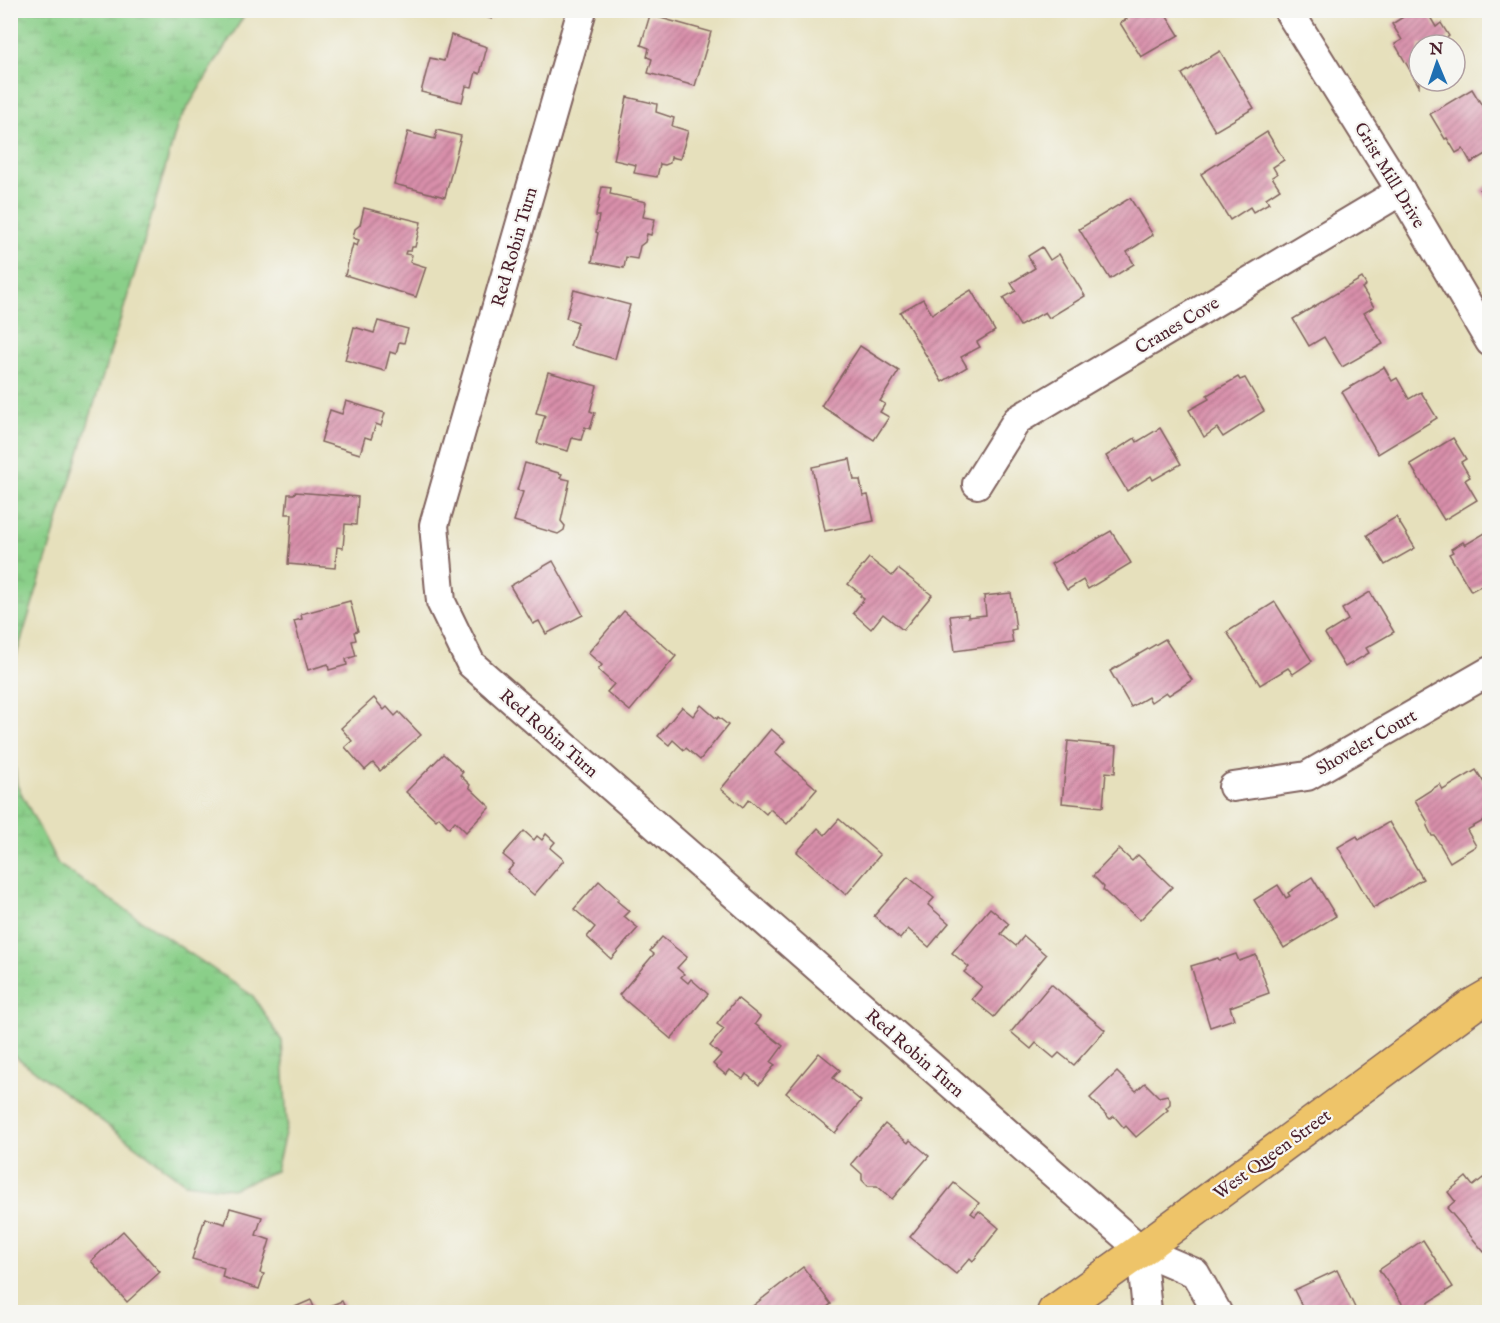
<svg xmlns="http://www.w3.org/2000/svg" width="1500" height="1323" font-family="'IM FELL English',serif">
	<defs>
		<pattern id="wetland-marsh" width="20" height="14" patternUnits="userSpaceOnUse" patternTransform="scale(1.5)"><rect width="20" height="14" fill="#8acf89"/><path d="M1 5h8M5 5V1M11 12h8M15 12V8" fill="none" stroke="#79b176"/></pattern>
		<pattern id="building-hatch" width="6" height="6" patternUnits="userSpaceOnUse" patternTransform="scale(1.5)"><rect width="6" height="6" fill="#d88faa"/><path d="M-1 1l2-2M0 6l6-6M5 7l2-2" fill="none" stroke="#b1748b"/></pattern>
	</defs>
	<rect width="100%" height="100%" fill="#f6f6f2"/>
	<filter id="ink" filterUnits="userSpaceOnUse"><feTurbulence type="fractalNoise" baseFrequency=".0167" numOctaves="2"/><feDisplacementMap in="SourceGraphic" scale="12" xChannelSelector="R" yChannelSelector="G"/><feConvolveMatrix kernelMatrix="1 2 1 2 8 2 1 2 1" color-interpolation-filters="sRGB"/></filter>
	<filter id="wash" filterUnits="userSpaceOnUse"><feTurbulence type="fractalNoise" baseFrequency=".008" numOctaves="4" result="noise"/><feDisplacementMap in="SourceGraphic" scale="24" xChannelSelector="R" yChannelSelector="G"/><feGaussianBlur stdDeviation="1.35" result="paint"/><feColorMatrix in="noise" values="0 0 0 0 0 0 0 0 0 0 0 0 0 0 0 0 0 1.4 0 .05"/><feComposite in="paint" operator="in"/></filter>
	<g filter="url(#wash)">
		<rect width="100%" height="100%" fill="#e6e0bc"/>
		<g fill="url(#wetland-marsh)" stroke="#6a775a" stroke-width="1.5">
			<path d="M11,10L247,11L178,123L140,256L11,673L10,34L12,27Z"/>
			<path d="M10,718L17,785L58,864L253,996L282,1041L287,1124L276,1171L232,1189L185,1183L11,1053Z"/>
		</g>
		<g id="blocks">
			<g fill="url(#building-hatch)">
				<path d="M465,10H495L492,19Z"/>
				<path d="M1122,10H1169L1171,14L1167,16L1179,35L1141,57L1120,23L1127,19Z"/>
				<path d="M1414,10H1426L1436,27L1441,23L1449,36L1445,39L1449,45H1419V86L1395,44L1402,40L1392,24Z"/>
				<path d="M650,15L711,32L695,86L648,73L652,59L647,57L649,48L641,45Z"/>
				<path d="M451,35L487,47L480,74L476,72L472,87L466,86L462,102L421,92L430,58L444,61Z"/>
				<path d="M1220,51L1254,108L1215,131L1182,74Z"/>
				<path d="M1472,89L1490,119V152L1471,163L1463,149L1456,153L1447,138L1445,139L1430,114Z"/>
				<path d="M627,97L657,104L656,112L674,118L672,126L688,131L680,159L671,157L670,163L665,165L660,164L657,177L634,173L636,165L614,160Z"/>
				<path d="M437,130L461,136L445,197L394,184L408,132L435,139Z"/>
				<path d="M1267,132L1284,160L1273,167L1277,174L1272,177L1280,189L1266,198L1269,203L1253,212L1250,207L1230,220L1201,174Z"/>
				<path d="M1490,184V206L1480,190Z"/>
				<path d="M602,187L611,188L610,194L646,202L643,217L655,219L651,235L647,234L645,242L640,246L637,259L626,257L624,268L592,262L598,233L596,232L599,216H596Z"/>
				<path d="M1130,198L1153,235L1127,252L1134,264L1110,279L1079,229Z"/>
				<path d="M364,208L421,222L415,247H412L411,251H406L405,254L412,255L410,262L426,267L416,297L345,275L353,244L357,246L359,240L353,238L355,229L360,225Z"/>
				<path d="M1042,247L1050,260L1059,254L1085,296L1049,318L1045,312L1020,326L1003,298L1016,291L1011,283L1035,268L1028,256Z"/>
				<path d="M1362,278L1366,285L1362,288L1374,307L1364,313L1383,344L1342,367L1324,337L1309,346L1293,319Z"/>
				<path d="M574,290L630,305L615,359L570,346L578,322L566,318Z"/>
				<path d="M971,290L995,331L977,342L980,347L961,357L967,367L942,382L900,312L923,299L932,314Z"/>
				<path d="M378,321L408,329L404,343L399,342L396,354L390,352L385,371L345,360L354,327L374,333Z"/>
				<path d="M860,346L899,371L880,401L885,404L880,412L889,417L874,440L821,406Z"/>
				<path d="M1384,367L1392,381L1397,378L1409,399L1421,392L1437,418L1378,454L1342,392Z"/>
				<path d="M548,372L597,386L590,411L595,413L590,429L585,427L581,440L572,438L568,451L537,443L545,415L536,413Z"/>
				<path d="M1238,377L1240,380L1245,378L1264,411L1223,437L1217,428L1204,437L1189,410L1209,399L1207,395Z"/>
				<path d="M346,401L385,413L381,426L376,424L371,439L365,437L360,454L321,442L330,410L342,414Z"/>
				<path d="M1160,428L1181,464L1153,480L1151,476L1127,491L1106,456L1135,438L1137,442Z"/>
				<path d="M1453,438L1466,459L1461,462L1470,477L1465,480L1477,500L1444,520L1410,464Z"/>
				<path d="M850,459L854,480H860L863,496L868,495L874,521L825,531L812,467Z"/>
				<path d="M525,463L562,474L560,478L570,480L561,521L565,526L564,530L558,534L514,521L523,492L517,490Z"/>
				<path d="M295,492L358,497L356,525L345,524L343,548L337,547L335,568L288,564L292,514H286L288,494H294Z"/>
				<path d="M1396,517L1415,548L1385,565L1367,535Z"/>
				<path d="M1490,530V581L1471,591L1449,554L1453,552L1451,549L1463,542L1465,545Z"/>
				<path d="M1111,531L1131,563L1088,589L1083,580L1067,590L1051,564L1072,552L1073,553Z"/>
				<path d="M869,558L892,576L898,569L932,595L903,630L883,614L871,629L853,613L864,599L860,596L861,594L848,584Z"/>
				<path d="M553,561L583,615L546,634L539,621L533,624L510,586Z"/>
				<path d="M1370,592L1394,632L1366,648L1369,653L1345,667L1325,634L1348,620L1342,609Z"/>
				<path d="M1011,593L1016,629L1011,630L1013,643L955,651L950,616L968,614V617L986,615L984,596Z"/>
				<path d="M350,601L358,631L354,632L356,640L352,641L356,656L346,659L347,665L329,670L328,664L308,670L294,621L302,619L301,614Z"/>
				<path d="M1275,602L1312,661L1293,674L1288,668L1260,685L1227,632Z"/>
				<path d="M624,611L676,656L630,711L607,692L614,684L598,670L602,665L588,653Z"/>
				<path d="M1165,639L1192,680L1169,695L1166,692L1151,702L1148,697L1131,707L1110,671Z"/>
				<path d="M374,698L384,710L387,707L395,716L399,712L421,735L380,771L373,763L365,770L345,747L352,741L341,728Z"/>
				<path d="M701,705L717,719L718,717L728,725L700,760L686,748L684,750L673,740L669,745L658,736L682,707L693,716Z"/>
				<path d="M771,729L785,741L775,753L817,789L787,824L770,809L766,814L749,799L743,807L721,789Z"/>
				<path d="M1068,741L1117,746L1115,773L1106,772L1103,807L1062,803Z"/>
				<path d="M443,754L463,772L460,775L470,785L469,787L490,807L466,832L455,821L449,828L439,817L436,820L406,792Z"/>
				<path d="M1476,770L1490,792V817L1467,830L1476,846L1450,862L1435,836H1432L1427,826L1428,822L1415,800L1440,784L1443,790Z"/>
				<path d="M839,819L880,855L846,895L797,852L818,828L825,835Z"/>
				<path d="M1389,822L1423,879L1373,908L1338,847L1357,836L1359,840Z"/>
				<path d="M524,831L534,840L537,836L542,840L546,834L555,842L550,848L564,860L534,895L507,872L514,864L503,855Z"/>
				<path d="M1119,849L1132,861L1138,855L1172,887L1140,920L1124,906H1120L1103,890L1104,887L1093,876Z"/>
				<path d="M908,877L934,898L928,905L949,923L929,947L908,929L900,939L874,916Z"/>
				<path d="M1312,877L1336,916L1284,948L1254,900L1278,885L1286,898L1290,896L1288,893Z"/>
				<path d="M599,881L619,899L617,901L629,911L624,916L638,928L611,959L587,937L595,927L574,909Z"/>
				<path d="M990,908L1009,924L1001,934L1016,946L1024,936L1046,955L994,1017L972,999L982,987L964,972L969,967L952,953Z"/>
				<path d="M662,937L687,957L677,968L684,974L681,977L688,983L691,979L708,994L671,1039L619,995L654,954L650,951Z"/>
				<path d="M1236,954L1239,961L1256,955L1269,993L1230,1007L1234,1019L1210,1027L1191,966L1218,958L1219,960Z"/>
				<path d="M1051,984L1105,1030L1074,1065L1059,1053L1054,1058L1036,1043L1031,1049L1011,1032Z"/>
				<path d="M737,998L760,1017L755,1024L783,1046L771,1062L775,1065L759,1085L746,1074L743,1079L730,1070L726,1075L713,1064L721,1055L710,1046L724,1029L717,1024Z"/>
				<path d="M819,1053L840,1070L833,1078L861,1101L835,1133L786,1093Z"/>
				<path d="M1117,1072L1136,1091L1145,1083L1159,1097L1167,1095L1170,1099V1104L1166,1108L1168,1110L1136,1137L1126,1126L1124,1128L1114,1116L1110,1119L1090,1098Z"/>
				<path d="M885,1124L908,1143L910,1140L929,1156L892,1199L877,1186H868L862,1180V1174L851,1164Z"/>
				<path d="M1466,1177L1473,1186L1483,1178L1490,1186V1247L1484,1252L1447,1208L1455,1201L1448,1192Z"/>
				<path d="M954,1183L979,1203L971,1213L975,1216L979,1211L999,1228L973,1261L970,1258L956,1274L910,1237Z"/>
				<path d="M230,1208L262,1217L256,1235L270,1240L260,1273L264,1274L259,1289L222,1277L224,1268L192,1259L205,1218L225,1224Z"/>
				<path d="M123,1231L160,1272L127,1302L91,1261Z"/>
				<path d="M1423,1240L1453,1287L1414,1312H1408L1379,1270Z"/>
				<path d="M803,1267L831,1304L821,1312H745Z"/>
				<path d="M1337,1270L1357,1312H1305L1294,1290Z"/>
				<path d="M311,1300L316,1312H297L295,1307Z"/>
				<path d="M342,1301L347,1312H323L322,1309Z"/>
			</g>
		</g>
	</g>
	<g filter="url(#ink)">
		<use href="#blocks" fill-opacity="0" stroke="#81635e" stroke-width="1.5"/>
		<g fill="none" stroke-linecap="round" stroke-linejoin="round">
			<defs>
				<g id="minor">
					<path d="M582,10L434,525L441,602L471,664L1141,1250L1195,1273L1217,1312"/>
					<path d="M1288,10L1401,191L1490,342"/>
					<path d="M977,484L1017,420L1401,191"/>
					<path d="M1233,787L1307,776L1490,671"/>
					<path d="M1141,1250L1147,1311L1148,1312"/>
				</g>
				<path id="major" d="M1054,1312L1141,1250L1471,1006L1490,995"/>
			</defs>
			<use href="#minor" stroke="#81635e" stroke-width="32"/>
			<use href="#major" stroke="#81635e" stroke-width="36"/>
			<use href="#minor" stroke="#fff" stroke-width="28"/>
			<use href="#major" stroke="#eec469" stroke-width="33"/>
		</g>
	</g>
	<g text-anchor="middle" stroke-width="4.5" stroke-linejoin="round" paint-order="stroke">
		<g font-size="18" fill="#4a1f2b" stroke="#f6f6f2">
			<text transform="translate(1390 175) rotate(59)" y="6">Grist Mill Drive</text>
			<text transform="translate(514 247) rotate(-74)" y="6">Red Robin Turn</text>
			<text transform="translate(1177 325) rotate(-31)" y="6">Cranes Cove</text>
			<text transform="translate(549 733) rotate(41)" y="6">Red Robin Turn</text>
			<text transform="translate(1366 742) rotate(-30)" y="6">Shoveler Court</text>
			<text transform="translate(915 1053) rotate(41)" y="6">Red Robin Turn</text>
			<text transform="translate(1272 1154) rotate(-36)" y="6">West Queen Street</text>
		</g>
	</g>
	<rect width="1500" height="1323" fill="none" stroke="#f6f6f2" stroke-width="36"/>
	<g transform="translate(1437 63) rotate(358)"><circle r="28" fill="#f6f6f2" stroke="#b1a0a2" stroke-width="1.5"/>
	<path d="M0-4.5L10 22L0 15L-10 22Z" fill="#1f6fb2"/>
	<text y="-9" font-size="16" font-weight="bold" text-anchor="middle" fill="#4a1f2b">N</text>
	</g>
</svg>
